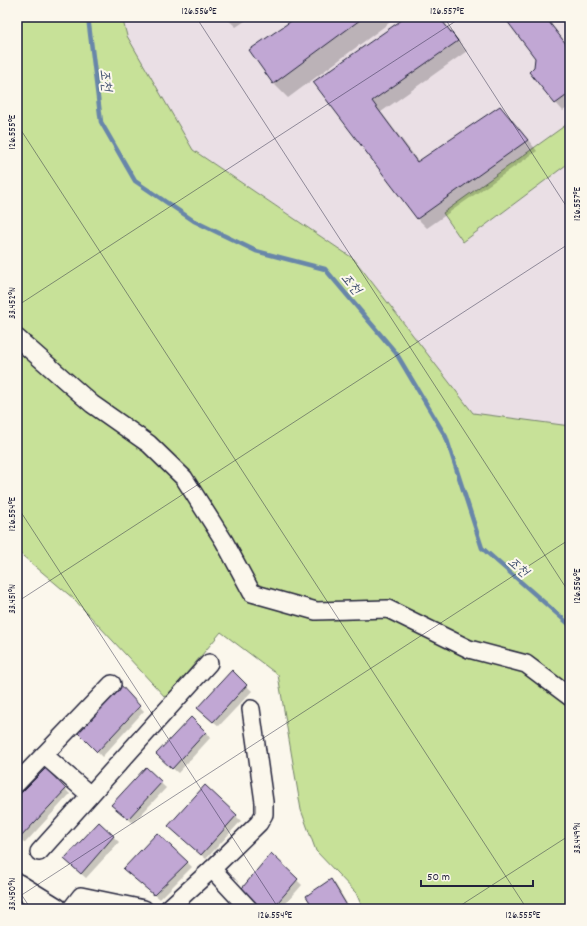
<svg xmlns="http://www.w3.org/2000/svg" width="587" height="926" font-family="Dekko,'Poor Story',sans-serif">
	<rect width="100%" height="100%" fill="#fbf7ec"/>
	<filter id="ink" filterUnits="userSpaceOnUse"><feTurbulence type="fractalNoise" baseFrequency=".025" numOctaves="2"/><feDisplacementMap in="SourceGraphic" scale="8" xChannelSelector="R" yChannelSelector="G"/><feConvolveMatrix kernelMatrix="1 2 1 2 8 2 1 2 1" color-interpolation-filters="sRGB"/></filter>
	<g filter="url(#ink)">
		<path fill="#eadfe5" d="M122,17H570V437L488,434L354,259L193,150L131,55Z"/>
		<g fill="#c7e198" stroke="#74826a">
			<path d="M17,17H122L127,36L193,150L354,259L473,413L570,426V909H363L356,893L316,851L301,810L278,675L221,632L166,698L74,599L17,551Z"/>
			<path d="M570,122V162L463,242L443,213Z"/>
		</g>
		<g fill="#0003">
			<path d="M225,17H251L236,27Z"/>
			<path d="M298,17H397L288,98L274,84L251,51Z"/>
			<path d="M408,17H440L467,51L381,112L419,162L499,107L510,117L537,151L427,228L417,218L314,82Z"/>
			<path d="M505,17H546L570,49V106L563,111L556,103L535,67L536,58Z"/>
			<path d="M232,672L252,691L219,726L203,713Z"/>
			<path d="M120,686L144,711L102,757L77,731Z"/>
			<path d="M191,718L211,737L178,773L162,759Z"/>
			<path d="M46,769L70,794L25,843L17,836V799Z"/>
			<path d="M146,769L166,788L133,823L118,810Z"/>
			<path d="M205,786L241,821L206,859L174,831Z"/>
			<path d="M99,823L119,842L86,878L70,864Z"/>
			<path d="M271,855L302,885L281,909H258Z"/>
			<path d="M187,862L192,867L160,899L130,874Z"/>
			<path d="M331,880L336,885L350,909H316Z"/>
		</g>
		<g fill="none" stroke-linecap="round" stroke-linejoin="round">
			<path stroke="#6886a9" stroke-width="4.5" d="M88,17L101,122L135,181L194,221L256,251L325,269L396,353L446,437L482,548L570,625"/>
		</g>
		<g fill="#c1a7d4" stroke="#22223b">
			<path d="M297,17H364L273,84L249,50Z"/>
			<path d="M406,17H439L458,41L372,101L417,162L500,106L528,140L417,219L313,82Z"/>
			<path d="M504,17H545L570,49V93L555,104L529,72L534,67L535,58Z"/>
			<path d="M232,670L247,685L213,722L197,708Z"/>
			<path d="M120,684L140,706L97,752L76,731Z"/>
			<path d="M191,717L206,732L172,769L156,754Z"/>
			<path d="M146,767L162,782L128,819L111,805Z"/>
			<path d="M46,768L66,789L19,839L17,837V797Z"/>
			<path d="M205,785L237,815L201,855L168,826Z"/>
			<path d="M99,822L114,836L81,874L64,859Z"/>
			<path d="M157,833L188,862L154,895L123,869Z"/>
			<path d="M271,853L298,879L272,909H258L238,893Z"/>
			<path d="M331,879L349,909H314L306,896Z"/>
		</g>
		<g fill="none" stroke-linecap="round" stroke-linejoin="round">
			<defs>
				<g id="street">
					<path d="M17,338L92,404L149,444L184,478L224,541L252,593L316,611L388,609L469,649L526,664L570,697"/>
					<path d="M44,755L90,795"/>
					<path d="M17,783L112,684"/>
					<path d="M39,852L209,663"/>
					<path d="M212,869L249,909"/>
					<path d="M71,909L81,896L144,909"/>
					<path d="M168,909L212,869L259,823L264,814V802L251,709"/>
				</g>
				<path id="secondary" d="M17,885L56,909"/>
			</defs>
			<use href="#street" stroke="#22223b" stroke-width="20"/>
			<use href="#secondary" stroke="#22223b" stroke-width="25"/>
			<use href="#street" stroke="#fbf7ec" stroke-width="17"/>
			<use href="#secondary" stroke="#fbf7ec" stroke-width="22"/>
		</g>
	</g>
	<path fill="none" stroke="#22223b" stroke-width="1" stroke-opacity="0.45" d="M196,17L570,594M444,17L570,212M17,124L527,909M17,306L462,17M17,506L279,909M17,602L570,243M17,888L31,909M17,898L570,539M455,909L570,835"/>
	<g text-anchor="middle" stroke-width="4" stroke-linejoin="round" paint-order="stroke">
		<g font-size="14" font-style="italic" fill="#455472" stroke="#fbf7ec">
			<text transform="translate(107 80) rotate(83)" y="5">조천</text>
			<text transform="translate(352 283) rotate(50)" y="5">조천</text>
			<text transform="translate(519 566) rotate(41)" y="5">조천</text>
		</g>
	</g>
	<rect width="587" height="926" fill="none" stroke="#fbf7ec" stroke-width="44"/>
	<path d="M421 880v6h112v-6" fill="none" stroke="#22223b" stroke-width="2"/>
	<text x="427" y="880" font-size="12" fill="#22223b" stroke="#fbf7ec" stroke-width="3" paint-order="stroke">50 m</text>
	<rect x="22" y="22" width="543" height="882" fill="none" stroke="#22223b" stroke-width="1.5"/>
	<g font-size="10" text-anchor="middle" fill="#22223b">
		<text x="199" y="14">126.556°E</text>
		<text x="447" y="14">126.557°E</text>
		<text transform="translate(11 132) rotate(-90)" y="4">126.555°E</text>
		<text transform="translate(576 204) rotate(-90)" y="4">126.557°E</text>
		<text transform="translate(11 303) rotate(-90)" y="4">33.452°N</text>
		<text transform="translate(11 514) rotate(-90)" y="4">126.554°E</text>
		<text transform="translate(576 586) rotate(-90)" y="4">126.556°E</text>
		<text transform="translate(11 599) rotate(-90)" y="4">33.451°N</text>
		<text transform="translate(576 838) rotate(-90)" y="4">33.449°N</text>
		<text transform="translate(11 894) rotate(-90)" y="4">33.450°N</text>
		<text x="275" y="918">126.554°E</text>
		<text x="523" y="918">126.555°E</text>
	</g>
</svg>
